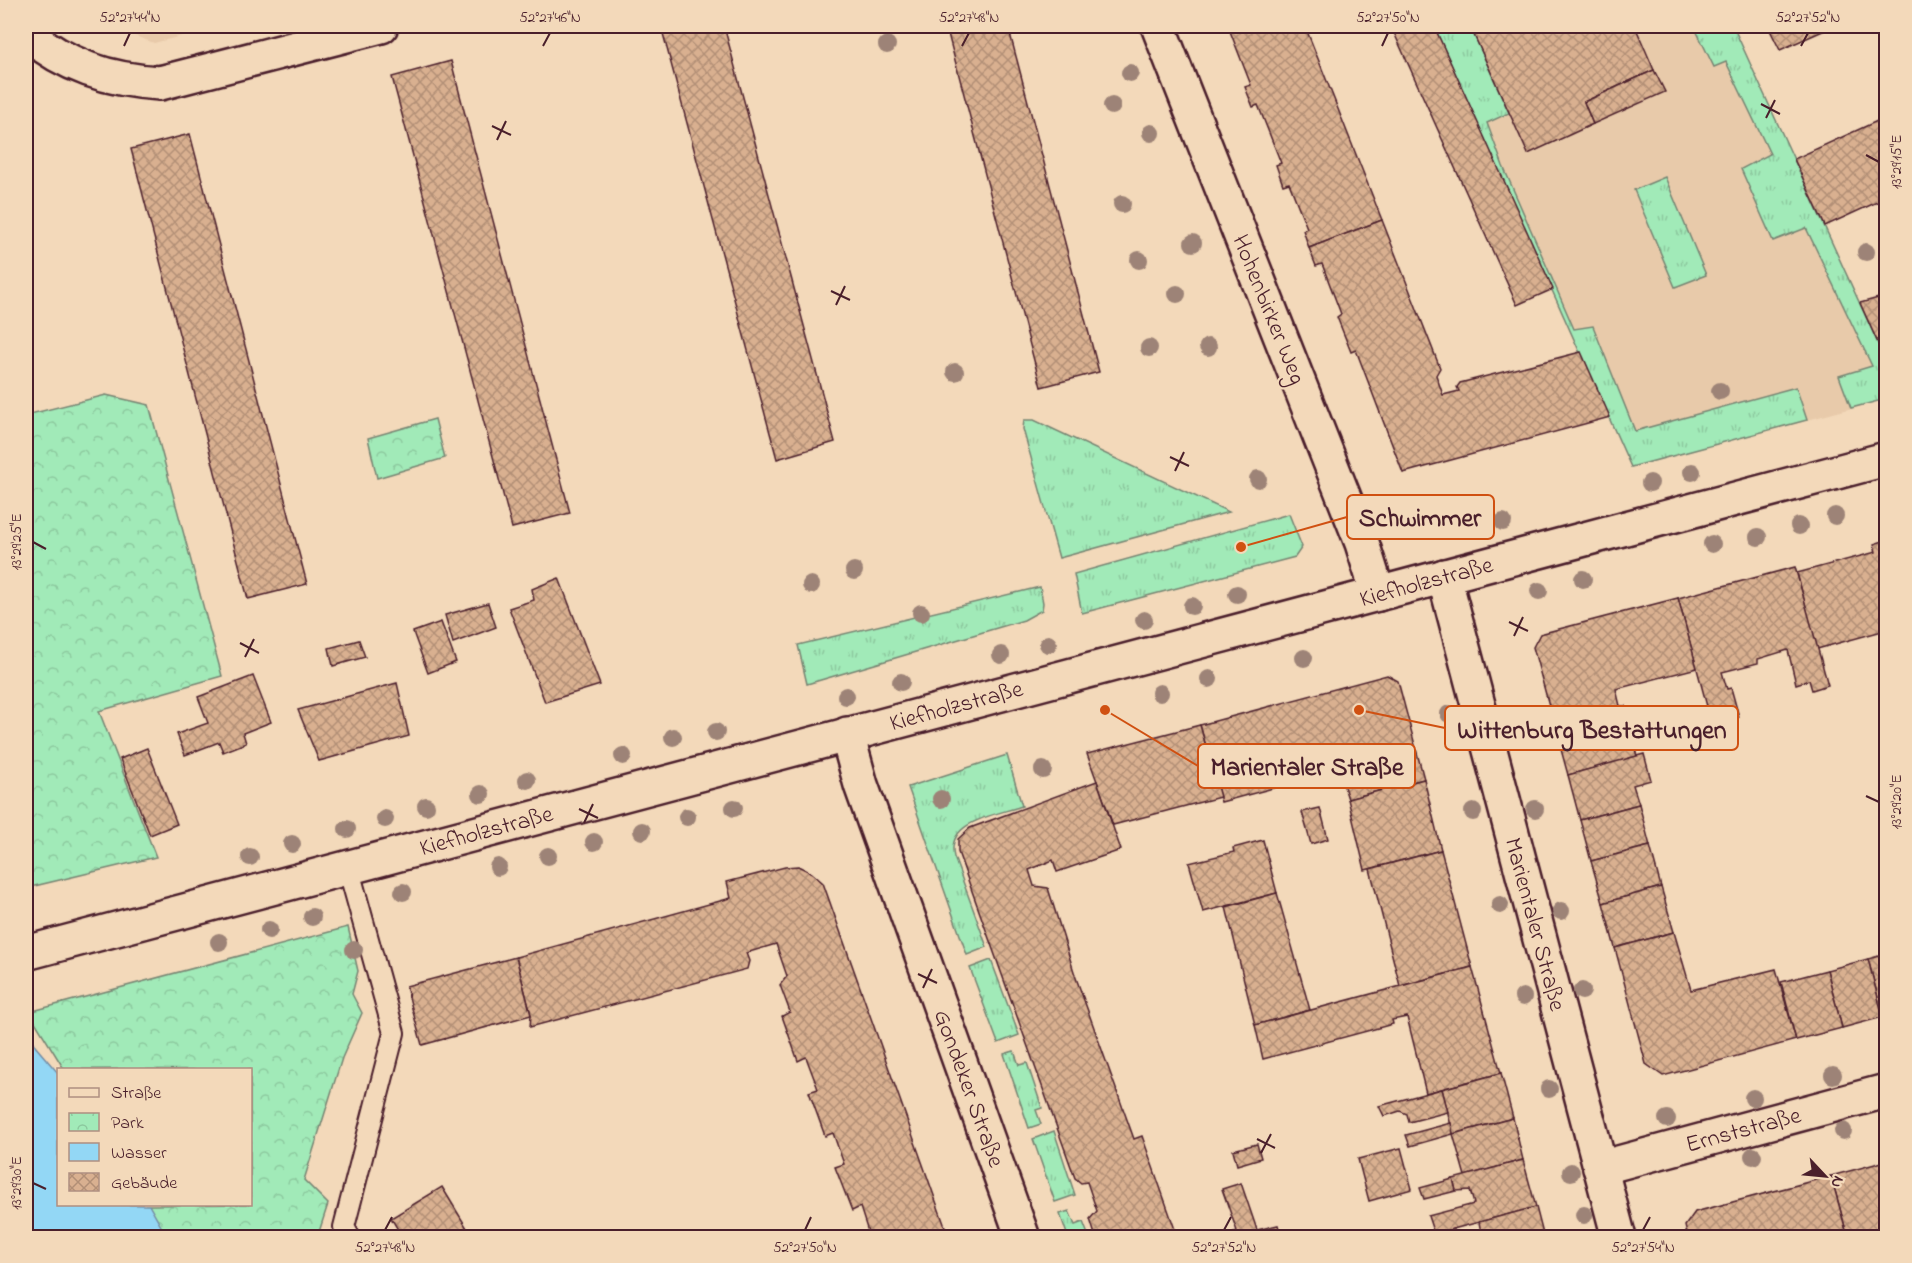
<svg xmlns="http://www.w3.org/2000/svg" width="1912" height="1263" font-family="'Indie Flower',sans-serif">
	<defs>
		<pattern id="grass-tufts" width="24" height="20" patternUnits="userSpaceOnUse" patternTransform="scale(1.5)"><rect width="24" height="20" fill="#a1eab8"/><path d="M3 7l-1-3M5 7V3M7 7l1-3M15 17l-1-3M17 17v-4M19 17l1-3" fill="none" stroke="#8cc89e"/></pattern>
		<pattern id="park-crowns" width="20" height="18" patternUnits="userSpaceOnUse" patternTransform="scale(1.5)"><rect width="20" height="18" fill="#a1eab8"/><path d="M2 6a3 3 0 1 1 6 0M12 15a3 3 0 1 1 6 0" fill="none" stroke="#8cc89e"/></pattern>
		<pattern id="building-cross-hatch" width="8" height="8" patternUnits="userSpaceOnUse" patternTransform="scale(1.5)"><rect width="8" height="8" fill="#d9b090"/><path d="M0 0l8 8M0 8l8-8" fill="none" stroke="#b28f76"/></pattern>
	</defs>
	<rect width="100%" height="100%" fill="#f3d9ba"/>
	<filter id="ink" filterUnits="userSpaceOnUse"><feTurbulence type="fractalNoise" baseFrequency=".0167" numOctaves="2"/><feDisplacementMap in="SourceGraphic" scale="12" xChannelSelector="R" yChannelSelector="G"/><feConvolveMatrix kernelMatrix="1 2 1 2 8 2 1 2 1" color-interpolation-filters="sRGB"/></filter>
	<g filter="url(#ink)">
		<g fill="#e8caaa">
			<path d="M108,26H221L154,43Z"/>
			<path d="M1434,26H1733L1886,361V399L1631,467Z"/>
		</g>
		<g fill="url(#grass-tufts)" stroke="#768472" stroke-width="1.5">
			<path d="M1434,26H1470L1509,113L1487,123L1503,166L1574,329L1593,326L1635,431L1796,387L1807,420L1631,467Z"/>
			<path d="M1694,26H1733L1886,361V399L1851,408L1839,376L1872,366L1806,228L1773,241L1741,169L1770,154L1726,62L1714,67Z"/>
			<path d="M1665,177L1706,275L1675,287L1634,190Z"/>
			<path d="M1024,420H1034L1229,512L1059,558L1023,429Z"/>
			<path d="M1289,514L1302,547L1295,557L1082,613L1074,574Z"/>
			<path d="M1040,587L1043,603L1042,610L1024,620L807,684L798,645Z"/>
			<path d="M1007,755L1022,806C996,815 945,821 954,857L987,947L967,955L908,787Z"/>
			<path d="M991,960L1019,1035L998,1043L970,968Z"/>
			<path d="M1014,1051L1019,1065L1027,1063L1042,1108L1036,1110L1041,1124L1029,1128L1004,1054Z"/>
			<path d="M1054,1131L1075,1195L1055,1202L1033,1139Z"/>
			<path d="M1069,1211L1075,1225L1083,1222L1089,1237H1068L1060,1214Z"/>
		</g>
		<g fill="url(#park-crowns)" stroke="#768472" stroke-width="1.5">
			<path d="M106,395L149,405L222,676L99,711L156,857L26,888V415Z"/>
			<path d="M435,419L445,458L377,478L368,438Z"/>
			<path d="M348,927L358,971L352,994L362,1013L342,1058L304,1180L328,1204L319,1232L333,1237H166L146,1205L250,1204V1070L64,1069L29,1012Z"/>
		</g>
		<path fill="#93d7f5" stroke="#768da4" stroke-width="1.5" d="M26,1027L35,1046L58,1073V1204L149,1205L167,1237H26Z"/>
		<g fill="url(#building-cross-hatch)" stroke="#4a1f2b" stroke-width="1.5">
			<path d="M661,26H724L835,442L777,459Z"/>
			<path d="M946,26H1008L1099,372L1041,387Z"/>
			<path d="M1228,26H1305L1382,220L1309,248L1303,230L1307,228L1289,183L1283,185L1276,165L1281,163L1258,105L1253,107L1245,87L1251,85Z"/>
			<path d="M1391,26H1434L1553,289L1517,305Z"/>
			<path d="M1470,26H1635L1654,70L1584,102L1593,124L1528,154Z"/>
			<path d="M1768,26H1834L1780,50Z"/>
			<path d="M451,61L570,513L512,528L392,77Z"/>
			<path d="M1654,70L1665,92L1593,124L1584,102Z"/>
			<path d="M1886,117V198L1825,226L1794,159Z"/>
			<path d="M190,134L307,584L248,599L131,149Z"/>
			<path d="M1382,220L1440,368L1436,375L1443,395L1459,391L1457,387L1460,383L1581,352L1610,417L1403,473L1356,350L1351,352L1337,317L1341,314L1322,264L1316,266L1309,248Z"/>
			<path d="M1886,296V361L1860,303Z"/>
			<path d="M1886,540V630L1817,649L1797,573L1876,552L1874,544Z"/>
			<path d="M1795,567L1828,685L1812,690L1809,680L1796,684L1788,650L1758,659V663L1722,672L1727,689L1731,688L1739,717L1712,725L1678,598Z"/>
			<path d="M559,578L600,685L545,702L509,608L534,600L532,589Z"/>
			<path d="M1678,598L1697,668L1616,689L1620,706H1625L1637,757L1568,775L1533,647L1540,634Z"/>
			<path d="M488,603L496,627L453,643L445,615Z"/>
			<path d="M441,622L456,662L428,673L413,632Z"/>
			<path d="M359,640L365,657L333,666L329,648Z"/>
			<path d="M1387,675L1398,681L1424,779L1348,799L1333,752L1318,756L1319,760L1288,767L1292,783L1221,802L1200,725Z"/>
			<path d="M253,676L271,722L243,733L246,743L223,752L219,742L185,755L177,734L208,723L198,697Z"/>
			<path d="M397,683L409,736L319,761L298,710Z"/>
			<path d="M1200,725L1220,797L1113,825L1087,754Z"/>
			<path d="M147,748L177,824L150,835L120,759Z"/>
			<path d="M1644,754L1651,780L1633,785L1639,804L1580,820L1568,775Z"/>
			<path d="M1424,779L1441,850L1365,870L1348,799Z"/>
			<path d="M1097,781L1121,850L1057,872L1053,860L1029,870L1034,886L1048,888L1075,975L1134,1139L1142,1136L1178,1238H1096L1090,1219L1097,1211L1087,1182L1081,1183L1075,1178L958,852V839L970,828Z"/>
			<path d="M1639,804L1650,846L1591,861L1580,820Z"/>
			<path d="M1320,808L1328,839L1311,844L1302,812Z"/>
			<path d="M1263,840L1277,893L1203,912L1189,863L1234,852L1233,848Z"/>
			<path d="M1650,846L1661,887L1603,903L1591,861Z"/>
			<path d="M1441,850L1472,967L1400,986L1370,869Z"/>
			<path d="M798,866L812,873L823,883L949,1238H870L860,1207L852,1211L835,1167L844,1164L833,1133L825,1136L809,1092L818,1089L806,1057L798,1061L782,1016L790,1012L780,985L787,976L776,944L746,953L749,961L747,969L530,1027L531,1015L516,957L731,898L727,882L785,867Z"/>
			<path d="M1661,887L1674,932L1615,948L1603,903Z"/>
			<path d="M1277,893L1310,1010L1255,1025L1226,907Z"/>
			<path d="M1674,932L1691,990L1776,969L1796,1040L1663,1076L1646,1064L1615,948Z"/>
			<path d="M1886,954V1016L1883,1017L1868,959Z"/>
			<path d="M516,957L531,1015L422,1045L406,986Z"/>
			<path d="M1868,959L1883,1017L1842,1028L1827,970Z"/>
			<path d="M1472,967L1501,1073L1426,1093L1407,1017L1392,1020L1393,1024L1263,1059L1255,1025Z"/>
			<path d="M1827,970L1842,1028L1796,1040L1781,982Z"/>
			<path d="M1501,1073L1513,1118L1453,1134L1442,1089Z"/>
			<path d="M1442,1089L1448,1112L1409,1122L1407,1114L1400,1111L1384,1116L1379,1106Z"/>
			<path d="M1513,1118L1523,1160L1465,1176L1453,1134Z"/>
			<path d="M1451,1123L1453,1134L1410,1146L1406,1135Z"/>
			<path d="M1257,1144L1261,1158L1237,1165L1233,1150Z"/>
			<path d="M1401,1148L1412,1189L1369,1201L1358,1159Z"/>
			<path d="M1523,1160L1536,1207L1434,1234L1428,1216L1474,1204L1470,1190L1456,1191L1453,1179Z"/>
			<path d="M1886,1161V1238H1848L1831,1176Z"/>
			<path d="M1831,1176L1848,1238H1688L1685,1226L1695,1212Z"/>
			<path d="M1453,1179L1456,1191L1424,1199L1420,1188Z"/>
			<path d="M1241,1183L1257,1230L1260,1238H1235L1234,1232L1237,1231L1222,1189Z"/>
			<path d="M442,1187L473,1238H403L391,1218Z"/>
			<path d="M1536,1207L1544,1238H1482L1479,1222Z"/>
			<path d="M1278,1225L1282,1238H1260L1257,1230Z"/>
			<path d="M1453,1229L1456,1237L1442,1238L1441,1233Z"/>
		</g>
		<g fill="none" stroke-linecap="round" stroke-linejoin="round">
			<defs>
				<path id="lane" d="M348,867L394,1033L344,1227L350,1238"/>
				<g id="street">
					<path d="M1158,26L1362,543L1378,594"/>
					<path d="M26,33C66,66 108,80 160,83L381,26"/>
					<path d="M1444,576L1619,1238"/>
					<path d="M847,734L861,785L1023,1238"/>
					<path d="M1600,1168L1886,1091"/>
				</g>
				<path id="secondary" d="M26,953L1886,459"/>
			</defs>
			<use href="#lane" stroke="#4a1f2b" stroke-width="24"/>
			<use href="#street" stroke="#4a1f2b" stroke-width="38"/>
			<use href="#secondary" stroke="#4a1f2b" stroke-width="38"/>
			<use href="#lane" stroke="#f3d9ba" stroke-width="20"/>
			<use href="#street" stroke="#f3d9ba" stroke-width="33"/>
			<use href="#secondary" stroke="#f3d9ba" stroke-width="33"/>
		</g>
		<g fill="#9d8377">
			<circle cx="887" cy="45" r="9"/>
			<circle cx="1130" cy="73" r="9"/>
			<circle cx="1112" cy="106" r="9"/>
			<circle cx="1151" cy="133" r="9"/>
			<circle cx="1122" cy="204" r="9"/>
			<circle cx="1193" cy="243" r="9"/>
			<circle cx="1866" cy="252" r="9"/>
			<circle cx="1139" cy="260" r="9"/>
			<circle cx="1177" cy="294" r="9"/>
			<circle cx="1208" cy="347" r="9"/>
			<circle cx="1149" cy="348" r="9"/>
			<circle cx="955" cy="372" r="9"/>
			<circle cx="1720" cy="391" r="9"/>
			<circle cx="1692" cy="472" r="9"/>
			<circle cx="1258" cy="479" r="9"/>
			<circle cx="1650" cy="483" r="9"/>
			<circle cx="1835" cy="516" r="9"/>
			<circle cx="1503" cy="522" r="9"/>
			<circle cx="1799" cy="526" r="9"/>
			<circle cx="1758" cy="537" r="9"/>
			<circle cx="1712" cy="544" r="9"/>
			<circle cx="854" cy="571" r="9"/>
			<circle cx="1583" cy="579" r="9"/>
			<circle cx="811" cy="585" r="9"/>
			<circle cx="1539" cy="591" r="9"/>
			<circle cx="1237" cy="594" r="9"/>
			<circle cx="1192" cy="606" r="9"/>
			<circle cx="921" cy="613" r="9"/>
			<circle cx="1144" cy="620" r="9"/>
			<circle cx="1048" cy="644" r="9"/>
			<circle cx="1001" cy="655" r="9"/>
			<circle cx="1304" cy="658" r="9"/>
			<circle cx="1209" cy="679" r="9"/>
			<circle cx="901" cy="682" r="9"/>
			<circle cx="1160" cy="693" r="9"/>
			<circle cx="846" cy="696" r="9"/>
			<circle cx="1449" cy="714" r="9"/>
			<circle cx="1505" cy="715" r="9"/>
			<circle cx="716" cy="732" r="9"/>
			<circle cx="673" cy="737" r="9"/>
			<circle cx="623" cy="756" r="9"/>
			<circle cx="1043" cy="770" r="9"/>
			<circle cx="527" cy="780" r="9"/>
			<circle cx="481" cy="794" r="9"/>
			<circle cx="941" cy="799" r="9"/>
			<circle cx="426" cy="806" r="9"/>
			<circle cx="734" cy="808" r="9"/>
			<circle cx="1535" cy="809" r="9"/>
			<circle cx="1473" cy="812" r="9"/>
			<circle cx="687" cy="817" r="9"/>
			<circle cx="385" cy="819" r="9"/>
			<circle cx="347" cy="829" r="9"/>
			<circle cx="642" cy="831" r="9"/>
			<circle cx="594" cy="842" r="9"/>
			<circle cx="292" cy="844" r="9"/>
			<circle cx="548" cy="856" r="9"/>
			<circle cx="250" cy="857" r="9"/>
			<circle cx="498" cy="867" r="9"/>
			<circle cx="403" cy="892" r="9"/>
			<circle cx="1500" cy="905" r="9"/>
			<circle cx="1561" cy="911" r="9"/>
			<circle cx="312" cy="917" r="9"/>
			<circle cx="269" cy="930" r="9"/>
			<circle cx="219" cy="942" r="9"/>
			<circle cx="354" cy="950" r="9"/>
			<circle cx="1582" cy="991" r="9"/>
			<circle cx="1523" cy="997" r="9"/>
			<circle cx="1833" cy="1075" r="9"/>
			<circle cx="1549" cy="1089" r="9"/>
			<circle cx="1753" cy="1098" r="9"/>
			<circle cx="1667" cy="1119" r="9"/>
			<circle cx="1843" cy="1131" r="9"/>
			<circle cx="1753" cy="1156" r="9"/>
			<circle cx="1571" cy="1172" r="9"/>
			<circle cx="1584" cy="1215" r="9"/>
		</g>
	</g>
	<path fill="none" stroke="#4a1f2b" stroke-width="2" d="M124,46L130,33M543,46L550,33M962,46L969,33M1382,46L1388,33M1801,46L1808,33M1761,104L1780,114M1766,118L1775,100M492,126L511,135M497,140L506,121M1866,155L1879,162M831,291L850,300M836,305L845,286M1170,457L1189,466M1175,471L1184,452M33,542L46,549M1509,622L1528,631M1514,636L1523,617M240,643L259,653M245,657L254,639M1866,796L1879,802M579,809L598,818M584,823L593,804M918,974L937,983M923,988L932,969M1257,1139L1275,1148M1261,1153L1271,1134M33,1183L46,1189M385,1230L392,1217M805,1230L811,1217M1224,1230L1231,1217M1643,1230L1650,1217"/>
	<g text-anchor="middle" stroke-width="4.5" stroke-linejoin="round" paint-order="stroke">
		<g font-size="24" fill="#4a1f2b" stroke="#f3d9ba">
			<text transform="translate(1270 309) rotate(68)" y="8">Hohenbirker Weg</text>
			<text transform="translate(1426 581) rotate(-15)" y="8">Kiefholzstraße</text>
			<text transform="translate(956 705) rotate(-15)" y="8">Kiefholzstraße</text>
			<text transform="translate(486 830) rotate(-15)" y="8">Kiefholzstraße</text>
			<text transform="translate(1536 924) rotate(75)" y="8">Marientaler Straße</text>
			<text transform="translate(970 1088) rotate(70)" y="8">Gondeker Straße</text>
			<text transform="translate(1743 1129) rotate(-15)" y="8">Ernststraße</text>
		</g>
	</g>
	<path fill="none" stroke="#d05011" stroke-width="2" d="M1241 547L1347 517M1359 710L1445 728M1105 710L1198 766"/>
	<g fill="#d05011" stroke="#f3d9ba" stroke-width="2">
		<circle cx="1241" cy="547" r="6"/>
		<circle cx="1359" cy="710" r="6"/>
		<circle cx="1105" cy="710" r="6"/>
	</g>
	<g fill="#f3d9ba" stroke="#d05011" stroke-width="2">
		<rect x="1347" y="495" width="147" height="44" rx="6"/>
		<rect x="1445" y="706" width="293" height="44" rx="6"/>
		<rect x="1198" y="744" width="217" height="44" rx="6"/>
	</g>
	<g font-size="26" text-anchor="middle" font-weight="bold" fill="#4a1f2b">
		<text x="1420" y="526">Schwimmer</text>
		<text x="1592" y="738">Wittenburg Bestattungen</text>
		<text x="1307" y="775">Marientaler Straße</text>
	</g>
	<rect width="1912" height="1263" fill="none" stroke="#f3d9ba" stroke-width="66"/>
	<rect x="57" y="1068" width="195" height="138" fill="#f3d9ba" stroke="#af8f81" stroke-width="1.5"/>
	<rect x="69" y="1088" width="30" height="9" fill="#f3d9ba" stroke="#af8f81" stroke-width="1.5"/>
	<text x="111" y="1098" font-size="18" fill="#4a1f2b">Straße</text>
	<rect x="69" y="1113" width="30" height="18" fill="url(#park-crowns)" stroke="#af8f81" stroke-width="1.5"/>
	<text x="111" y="1128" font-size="18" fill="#4a1f2b">Park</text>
	<rect x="69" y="1143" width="30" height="18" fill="#93d7f5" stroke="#af8f81" stroke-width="1.5"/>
	<text x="111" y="1158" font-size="18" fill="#4a1f2b">Wasser</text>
	<rect x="69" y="1173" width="30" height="18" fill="url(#building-cross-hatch)" stroke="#af8f81" stroke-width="1.5"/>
	<text x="111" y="1188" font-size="18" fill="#4a1f2b">Gebäude</text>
	<g transform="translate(1825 1176) rotate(116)" stroke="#f3d9ba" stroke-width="4.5" paint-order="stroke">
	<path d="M0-4.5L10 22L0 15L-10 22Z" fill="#4a1f2b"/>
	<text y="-9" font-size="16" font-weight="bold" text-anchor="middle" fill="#4a1f2b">N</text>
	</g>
	<rect x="33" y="33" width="1846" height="1197" fill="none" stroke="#4a1f2b" stroke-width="2"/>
	<g font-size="15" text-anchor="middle" fill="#4a1f2b">
		<text x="130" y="22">52°27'44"N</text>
		<text x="550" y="22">52°27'46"N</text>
		<text x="969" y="22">52°27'48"N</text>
		<text x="1388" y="22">52°27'50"N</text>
		<text x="1808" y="22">52°27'52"N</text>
		<text transform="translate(1896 162) rotate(-90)" y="5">13°29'15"E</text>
		<text transform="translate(16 542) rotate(-90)" y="5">13°29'25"E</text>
		<text transform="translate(1896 802) rotate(-90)" y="5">13°29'20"E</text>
		<text transform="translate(16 1183) rotate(-90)" y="5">13°29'30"E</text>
		<text x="385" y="1252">52°27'48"N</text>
		<text x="805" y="1252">52°27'50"N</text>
		<text x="1224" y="1252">52°27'52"N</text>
		<text x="1643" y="1252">52°27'54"N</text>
	</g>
</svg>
